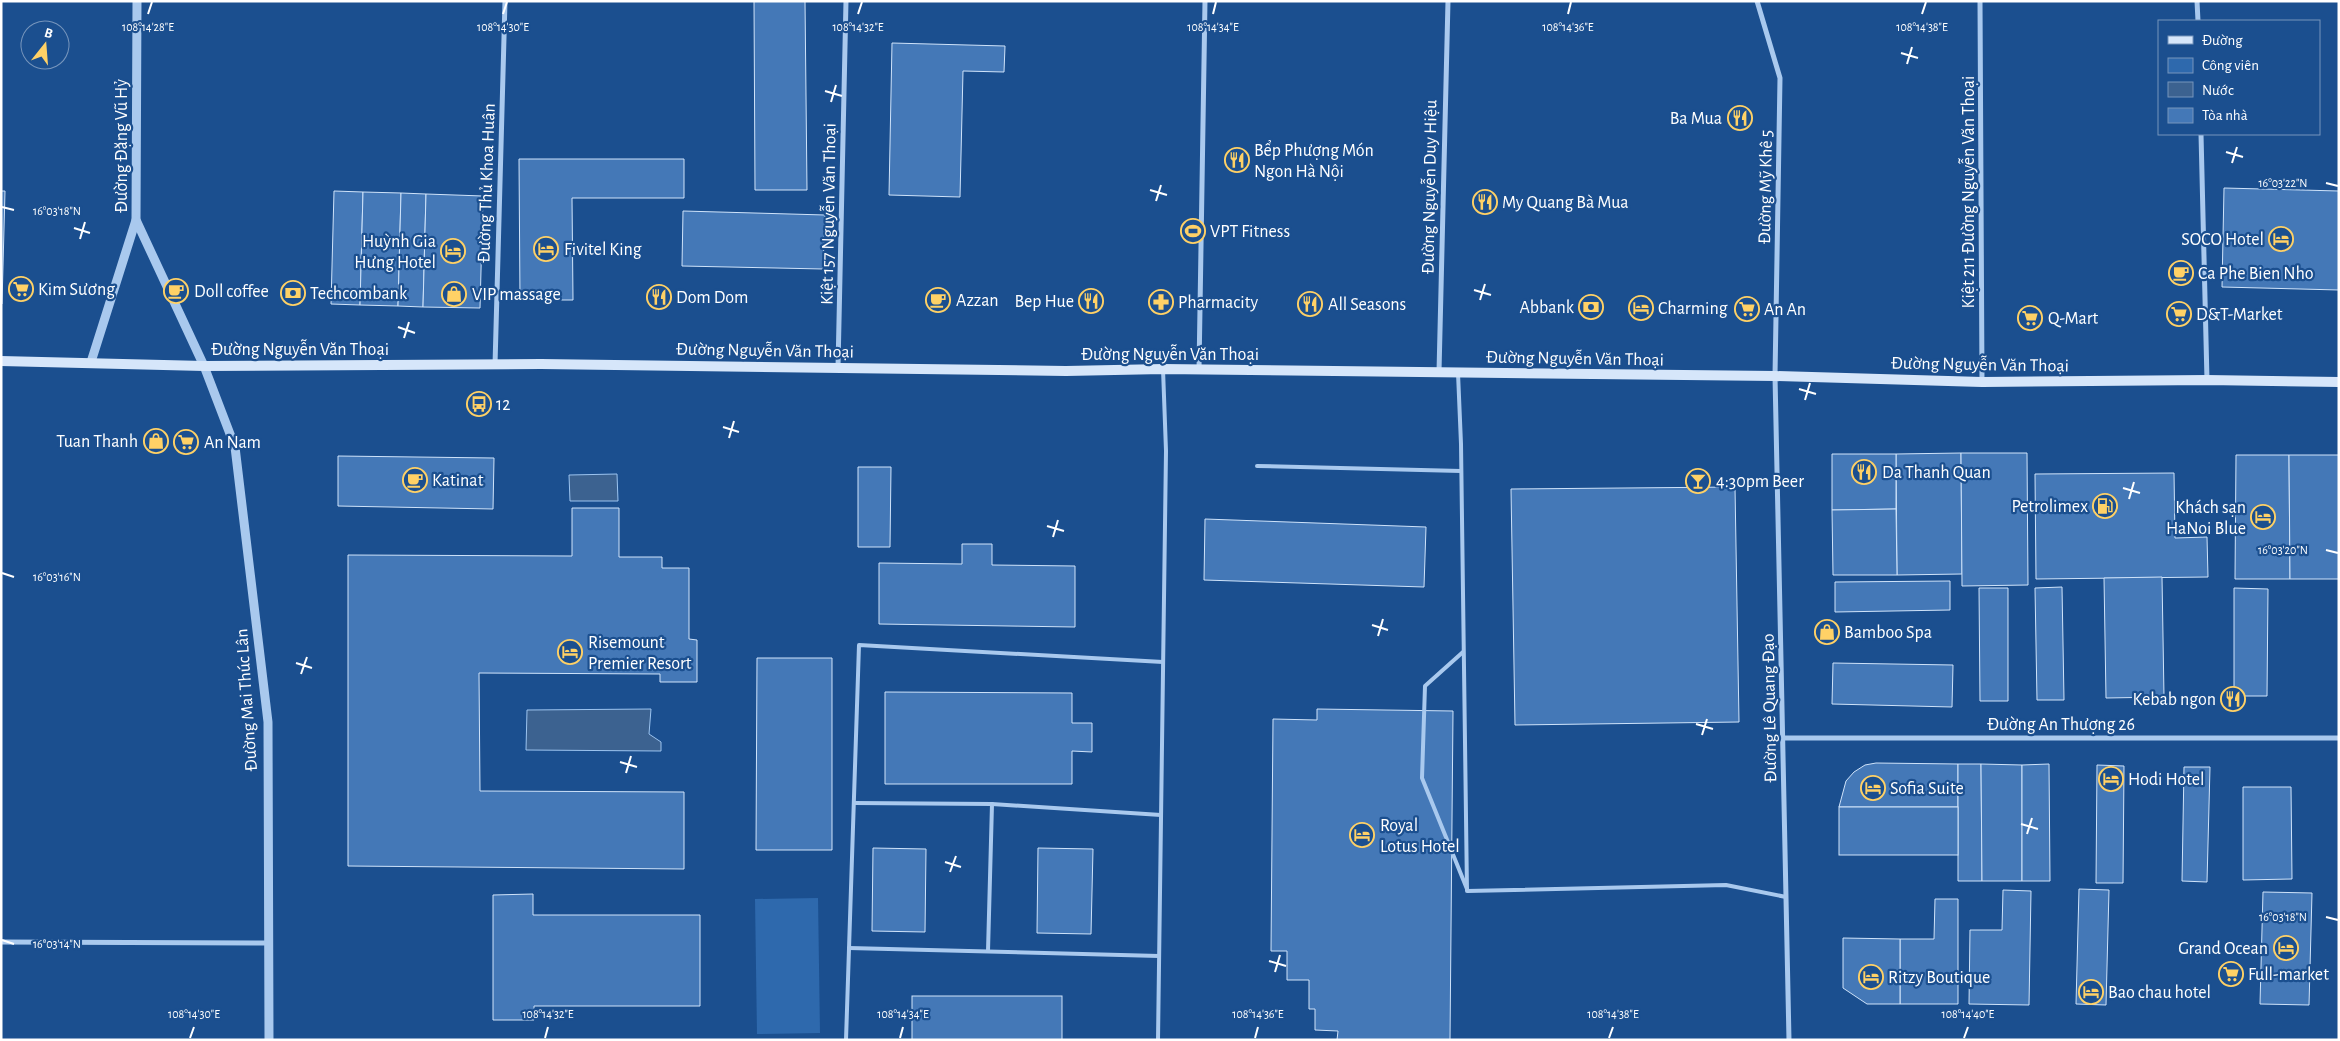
<svg xmlns="http://www.w3.org/2000/svg" width="2340" height="1041" font-family="'Alegreya Sans',sans-serif">
	<rect width="100%" height="100%" fill="#1b4f8f"/>
	<path fill="#2e69ad" d="M818,898L820,1033L757,1034L755,899Z"/>
	<g fill="#3c6290" stroke="#9cc4f0">
		<path d="M617,474L618,501H570L569,475Z"/>
		<path d="M651,709L649,734L661,742V751L526,750L527,710Z"/>
	</g>
	<g fill="#4478b7" stroke="#cfe3fa">
		<path d="M754,1H805L807,190H755Z"/>
		<path d="M892,43L1005,46L1004,72L963,71L960,197L889,195Z"/>
		<path d="M519,159H684V198H572L573,300H520Z"/>
		<path d="M2224,188L2339,191V290L2222,287Z"/>
		<path d="M1,191H5L2,304H1Z"/>
		<path d="M334,191L363,192L360,305L331,304Z"/>
		<path d="M363,192L401,193L398,306L360,305Z"/>
		<path d="M401,193L426,194L423,307L398,306Z"/>
		<path d="M426,194L483,196L480,308L423,307Z"/>
		<path d="M683,211L825,215L823,269L682,266Z"/>
		<path d="M1961,453L1962,574L1897,575L1896,454Z"/>
		<path d="M1961,453H2027L2028,585L1962,586Z"/>
		<path d="M1832,454H1896V509L1832,510Z"/>
		<path d="M2236,455H2289L2290,579H2235Z"/>
		<path d="M2289,455H2339V579H2290Z"/>
		<path d="M338,456L494,458L493,509L338,506Z"/>
		<path d="M858,467H891L890,547H858Z"/>
		<path d="M2174,473L2175,538L2207,537L2208,577L2036,579L2035,474Z"/>
		<path d="M1735,487L1739,722L1515,725L1511,489Z"/>
		<path d="M572,508H619V557H662V568H689V639L697,640V682H660V674L479,673L480,791L684,792V869L348,866V555L572,556Z"/>
		<path d="M1896,509L1897,575H1833L1832,510Z"/>
		<path d="M1205,519L1426,527L1424,587L1204,580Z"/>
		<path d="M962,544H992V565L1075,566V627L879,624V563L962,564Z"/>
		<path d="M2162,577L2164,697L2106,698L2104,578Z"/>
		<path d="M1950,581V610L1835,612V582Z"/>
		<path d="M2062,587L2064,700H2037L2035,588Z"/>
		<path d="M1979,588H2008V701H1980Z"/>
		<path d="M2234,588L2268,589L2267,696H2234Z"/>
		<path d="M757,658H832V850H756Z"/>
		<path d="M1833,663L1953,665L1952,707L1832,704Z"/>
		<path d="M885,692L1072,693V723H1092V752L1072,751V784H885Z"/>
		<path d="M1317,709L1453,711L1450,1040H1337L1338,1031L1315,1030V1009H1309V980H1287V951H1271L1273,719L1317,720Z"/>
		<path d="M1876,763L1958,764V807H1839L1846,781L1854,772L1865,765Z"/>
		<path d="M1958,764H1981L1982,881H1958Z"/>
		<path d="M1981,764L2022,765V881H1982Z"/>
		<path d="M2049,764L2050,881H2022V765Z"/>
		<path d="M2097,765L2124,766L2123,883H2096Z"/>
		<path d="M2184,767H2210L2207,882L2182,881Z"/>
		<path d="M2243,787H2291L2292,879L2243,880Z"/>
		<rect x="1839" y="807" width="119" height="48"/>
		<path d="M873,848L926,849L925,932L872,931Z"/>
		<path d="M1038,848L1093,849L1091,934L1037,933Z"/>
		<path d="M2079,889L2109,890L2106,1005L2076,1004Z"/>
		<path d="M2003,890L2031,891L2029,1005L1969,1004L1970,930H2002Z"/>
		<path d="M2263,892L2312,893L2309,1005L2260,1004Z"/>
		<path d="M533,894V915H700V1006H534V1020H493V895Z"/>
		<path d="M1935,899H1958V1004H1900V939H1934Z"/>
		<path d="M1843,938L1900,939V1004H1867L1843,988Z"/>
		<rect x="912" y="996" width="150" height="44"/>
	</g>
	<g fill="none" stroke-linecap="round" stroke-linejoin="round">
		<g stroke="#a9c9ee" stroke-width="4">
			<path d="M1458,373L1461,444L1467,891L1726,885L1786,897"/>
			<path d="M1257,466L1461,471"/>
			<path d="M1463,652L1425,686L1422,778L1467,889"/>
			<path d="M854,803L992,804L1161,815"/>
			<path d="M849,948L1159,956"/>
			<path d="M988,951L992,804"/>
			<path d="M846,1040L859,645L1163,662"/>
			<path d="M1158,1040L1166,451L1163,369"/>
		</g>
		<g stroke="#a9c9ee" stroke-width="5">
			<path d="M1757,1L1780,78L1775,376L1789,1040"/>
			<path d="M1980,1L1982,382"/>
			<path d="M2197,1L2198,21"/>
			<path d="M2201,134L2207,380"/>
			<path d="M495,365L505,1"/>
			<path d="M838,367L846,1"/>
			<path d="M1199,370L1205,1"/>
			<path d="M1439,372L1448,1"/>
			<path d="M1783,738H2339"/>
			<path d="M1,942L269,943"/>
		</g>
		<g stroke="#a9c9ee" stroke-width="9">
			<path d="M137,1L136,220L204,366L235,447L268,722L269,1040"/>
			<path d="M91,362L136,220"/>
		</g>
		<path stroke="#d6e6fa" stroke-width="10" d="M1,361L204,366L541,364L1066,371L1163,369L1775,376L1982,382L2207,380L2339,382"/>
	</g>
	<path fill="none" stroke="#fff" stroke-width="2" d="M148,14L152,2M503,14L507,2M858,14L862,2M1213,14L1216,2M1568,14L1571,2M1922,14L1926,2M1901,53L1918,58M1907,64L1912,47M825,91L842,96M831,102L836,85M2226,152L2243,157M2232,163L2237,147M2326,183L2338,186M1150,190L1167,195M1156,201L1161,185M2,207L14,210M74,228L90,233M80,239L85,222M1474,290L1491,295M1480,300L1485,284M398,327L415,333M404,338L409,322M1799,389L1816,394M1805,400L1810,383M723,427L739,432M729,438L734,421M2123,488L2140,493M2129,499L2134,482M1047,526L1064,531M1053,537L1058,520M2326,550L2338,553M2,573L14,577M1372,625L1388,630M1378,636L1383,619M296,663L312,668M301,674L307,657M1696,724L1713,729M1702,735L1707,719M620,762L637,767M626,773L631,756M2021,824L2038,829M2027,834L2032,818M945,862L961,867M950,872L956,856M2326,917L2338,920M2,940L14,944M1269,961L1286,966M1275,972L1280,955M190,1038L194,1027M545,1038L548,1027M900,1038L903,1027M1255,1038L1258,1027M1609,1038L1613,1027M1964,1038L1968,1027"/>
	<defs>
		<symbol id="restaurant-ring" viewBox="-11 -11 22 22"><circle r="9.5" fill="#1b4f8f" stroke="#ffd166" stroke-width="1.5"/><path d="M-5-6h1v4h1v-4h1v4h1v-4h1v5L-1.5 .5V6h-2V.5L-5-1ZM5-6V6H3V1.5H1.5Q1.5-4 5-6Z" fill="#ffd166"/></symbol>
		<symbol id="stadium-ring" viewBox="-11 -11 22 22"><circle r="9.5" fill="#1b4f8f" stroke="#ffd166" stroke-width="1.5"/><path d="M0-5a6.5 5 0 1 0 0 10a6.5 5 0 1 0 0-10ZM-3.5-1.8h7v3.6h-7Z" fill="#ffd166"/></symbol>
		<symbol id="hotel-ring" viewBox="-11 -11 22 22"><circle r="9.5" fill="#1b4f8f" stroke="#ffd166" stroke-width="1.5"/><path d="M-6-4.5h1.5V1H6V5H4.5V3h-9V5H-6ZM-4 0a1.8 1.8 0 1 1 3.6 0ZM.5 0V-2.5h3Q6-2.5 6 0Z" fill="#ffd166"/></symbol>
		<symbol id="cafe-ring" viewBox="-11 -11 22 22"><circle r="9.5" fill="#1b4f8f" stroke="#ffd166" stroke-width="1.5"/><path d="M-5.5-4.5H6V0H3Q3 3.5 0 3.5H-2.5Q-5.5 3.5-5.5 0ZM3-3.2v2h1.7v-2ZM-6 4.5H4V6H-6Z" fill="#ffd166"/></symbol>
		<symbol id="supermarket-ring" viewBox="-11 -11 22 22"><circle r="9.5" fill="#1b4f8f" stroke="#ffd166" stroke-width="1.5"/><path d="M-6-5.5h2.5l.6 2H6L4.5 2H-2.5L-4.4-4H-6ZM-1.5 3.2a1.3 1.3 0 1 0 .1 0ZM3 3.2a1.3 1.3 0 1 0 .1 0Z" fill="#ffd166"/></symbol>
		<symbol id="bank-ring" viewBox="-11 -11 22 22"><circle r="9.5" fill="#1b4f8f" stroke="#ffd166" stroke-width="1.5"/><path d="M-6-4H6V4H-6ZM0-2.3a2.3 2.3 0 1 0 0 4.6a2.3 2.3 0 1 0 0-4.6Z" fill="#ffd166"/></symbol>
		<symbol id="shop-ring" viewBox="-11 -11 22 22"><circle r="9.5" fill="#1b4f8f" stroke="#ffd166" stroke-width="1.5"/><path d="M-5-2.5h2.3a2.7 3.5 0 0 1 5.4 0H5L5.5 6h-11ZM-1.5-2.5h3a1.5 2.3 0 0 0-3 0Z" fill="#ffd166"/></symbol>
		<symbol id="pharmacy-ring" viewBox="-11 -11 22 22"><circle r="9.5" fill="#1b4f8f" stroke="#ffd166" stroke-width="1.5"/><path d="M-2-6h4v4h4v4h-4v4h-4v-4h-4v-4h4Z" fill="#ffd166"/></symbol>
		<symbol id="bus-ring" viewBox="-11 -11 22 22"><circle r="9.5" fill="#1b4f8f" stroke="#ffd166" stroke-width="1.5"/><path d="M-5-6H5V4H4V6H2V4H-2V6H-4V4H-5ZM-3.5-4V0h7V-4ZM-3.5 1.2v1.5H-2V1.2ZM2 1.2v1.5H3.5V1.2Z" fill="#ffd166"/></symbol>
		<symbol id="bar-ring" viewBox="-11 -11 22 22"><circle r="9.5" fill="#1b4f8f" stroke="#ffd166" stroke-width="1.5"/><path d="M-6-5H6L.8 .8V4.5H3.5V6h-7V4.5H-.8V.8Z" fill="#ffd166"/></symbol>
		<symbol id="fuel-ring" viewBox="-11 -11 22 22"><circle r="9.5" fill="#1b4f8f" stroke="#ffd166" stroke-width="1.5"/><path d="M-5.5-6h7V0h2V4h1.3V-2.5L3-4.5l.8-.8L6-3V5H2.5V1h-1V6h-7ZM-4.2-4.7v3.2H.2V-4.7Z" fill="#ffd166"/></symbol>
	</defs>
	<g fill-rule="evenodd">
		<use href="#restaurant-ring" x="1726" y="104" width="28" height="28"/>
		<use href="#restaurant-ring" x="1223" y="146" width="28" height="28"/>
		<use href="#restaurant-ring" x="1471" y="188" width="28" height="28"/>
		<use href="#stadium-ring" x="1179" y="217" width="28" height="28"/>
		<use href="#hotel-ring" x="2267" y="225" width="28" height="28"/>
		<use href="#hotel-ring" x="532" y="235" width="28" height="28"/>
		<use href="#hotel-ring" x="439" y="237" width="28" height="28"/>
		<use href="#cafe-ring" x="2167" y="259" width="28" height="28"/>
		<use href="#supermarket-ring" x="7" y="275" width="28" height="28"/>
		<use href="#cafe-ring" x="162" y="277" width="28" height="28"/>
		<use href="#bank-ring" x="279" y="279" width="28" height="28"/>
		<use href="#shop-ring" x="440" y="280" width="28" height="28"/>
		<use href="#restaurant-ring" x="645" y="283" width="28" height="28"/>
		<use href="#cafe-ring" x="924" y="286" width="28" height="28"/>
		<use href="#restaurant-ring" x="1077" y="287" width="28" height="28"/>
		<use href="#pharmacy-ring" x="1147" y="288" width="28" height="28"/>
		<use href="#restaurant-ring" x="1296" y="290" width="28" height="28"/>
		<use href="#bank-ring" x="1577" y="293" width="28" height="28"/>
		<use href="#hotel-ring" x="1627" y="294" width="28" height="28"/>
		<use href="#supermarket-ring" x="1733" y="295" width="28" height="28"/>
		<use href="#supermarket-ring" x="2165" y="300" width="28" height="28"/>
		<use href="#supermarket-ring" x="2016" y="304" width="28" height="28"/>
		<use href="#bus-ring" x="465" y="390" width="28" height="28"/>
		<use href="#shop-ring" x="142" y="427" width="28" height="28"/>
		<use href="#supermarket-ring" x="172" y="428" width="28" height="28"/>
		<use href="#restaurant-ring" x="1850" y="458" width="28" height="28"/>
		<use href="#cafe-ring" x="401" y="466" width="28" height="28"/>
		<use href="#bar-ring" x="1684" y="467" width="28" height="28"/>
		<use href="#fuel-ring" x="2091" y="492" width="28" height="28"/>
		<use href="#hotel-ring" x="2249" y="503" width="28" height="28"/>
		<use href="#shop-ring" x="1813" y="618" width="28" height="28"/>
		<use href="#hotel-ring" x="556" y="638" width="28" height="28"/>
		<use href="#restaurant-ring" x="2219" y="685" width="28" height="28"/>
		<use href="#hotel-ring" x="2097" y="765" width="28" height="28"/>
		<use href="#hotel-ring" x="1859" y="774" width="28" height="28"/>
		<use href="#hotel-ring" x="1348" y="821" width="28" height="28"/>
		<use href="#hotel-ring" x="2272" y="934" width="28" height="28"/>
		<use href="#supermarket-ring" x="2217" y="960" width="28" height="28"/>
		<use href="#hotel-ring" x="1857" y="963" width="28" height="28"/>
		<use href="#hotel-ring" x="2077" y="978" width="28" height="28"/>
	</g>
	<g text-anchor="middle" stroke-width="4.5" stroke-linejoin="round" paint-order="stroke">
		<g font-size="18" fill="#fff" stroke="#1b4f8f" text-anchor="start">
			<text x="1722" y="124" text-anchor="end">Ba Mua</text>
			<text x="1254" y="156">Bểp Phượng Món<tspan x="1254" dy="21">Ngon Hà Nội</tspan></text>
			<text x="1502" y="208">My Quang Bà Mua</text>
			<text x="1210" y="237">VPT Fitness</text>
			<text x="2264" y="245" text-anchor="end">SOCO Hotel</text>
			<text x="436" y="247" text-anchor="end">Huỳnh Gia<tspan x="436" dy="21">Hưng Hotel</tspan></text>
			<text x="564" y="255">Fivitel King</text>
			<text x="2198" y="279">Ca Phe Bien Nho</text>
			<text x="38" y="295">Kim Sương</text>
			<text x="194" y="297">Doll coffee</text>
			<text x="310" y="299">Techcombank</text>
			<text x="472" y="300">VIP massage</text>
			<text x="676" y="303">Dom Dom</text>
			<text x="956" y="306">Azzan</text>
			<text x="1074" y="307" text-anchor="end">Bep Hue</text>
			<text x="1178" y="308">Pharmacity</text>
			<text x="1328" y="310">All Seasons</text>
			<text x="1574" y="313" text-anchor="end">Abbank</text>
			<text x="1658" y="314">Charming</text>
			<text x="1764" y="315">An An</text>
			<text x="2196" y="320">D&amp;T-Market</text>
			<text x="2048" y="324">Q-Mart</text>
			<text x="496" y="410">12</text>
			<text x="138" y="447" text-anchor="end">Tuan Thanh</text>
			<text x="204" y="448">An Nam</text>
			<text x="1882" y="478">Da Thanh Quan</text>
			<text x="432" y="486">Katinat</text>
			<text x="1716" y="487">4:30pm Beer</text>
			<text x="2088" y="512" text-anchor="end">Petrolimex</text>
			<text x="2246" y="513" text-anchor="end">Khách sạn<tspan x="2246" dy="21">HaNoi Blue</tspan></text>
			<text x="1844" y="638">Bamboo Spa</text>
			<text x="588" y="648">Risemount<tspan x="588" dy="21">Premier Resort</tspan></text>
			<text x="2216" y="705" text-anchor="end">Kebab ngon</text>
			<text x="2128" y="785">Hodi Hotel</text>
			<text x="1890" y="794">Sofia Suite</text>
			<text x="1380" y="831">Royal<tspan x="1380" dy="21">Lotus Hotel</tspan></text>
			<text x="2268" y="954" text-anchor="end">Grand Ocean</text>
			<text x="2248" y="980">Full-market</text>
			<text x="1888" y="983">Ritzy Boutique</text>
			<text x="2108" y="998">Bao chau hotel</text>
		</g>
		<g font-size="18" fill="#fff" stroke="#1b4f8f">
			<text transform="translate(121 146) rotate(-90)" y="6">Đường Đặng Vũ Hỷ</text>
			<text transform="translate(486 183) rotate(-88)" y="6">Đường Thủ Khoa Huân</text>
			<text transform="translate(1429 187) rotate(-89)" y="6">Đường Nguyễn Duy Hiệu</text>
			<text transform="translate(1765 187) rotate(-89)" y="6">Đường Mỹ Khê 5</text>
			<text transform="translate(1968 192) rotate(-90)" y="6">Kiệt 211 Đường Nguyễn Văn Thoại</text>
			<text transform="translate(828 214) rotate(-89)" y="6">Kiệt 157 Nguyễn Văn Thoại</text>
			<text x="300" y="355">Đường Nguyễn Văn Thoại</text>
			<text transform="translate(765 350) rotate(1)" y="6">Đường Nguyễn Văn Thoại</text>
			<text x="1170" y="360">Đường Nguyễn Văn Thoại</text>
			<text transform="translate(1575 358) rotate(1)" y="6">Đường Nguyễn Văn Thoại</text>
			<text transform="translate(1980 364) rotate(1)" y="6">Đường Nguyễn Văn Thoại</text>
			<text transform="translate(246 700) rotate(-94)" y="6">Đường Mai Thúc Lân</text>
			<text transform="translate(1769 708) rotate(-91)" y="6">Đường Lê Quang Đạo</text>
			<text x="2061" y="730">Đường An Thượng 26</text>
		</g>
	</g>
	<g font-size="12" text-anchor="middle" fill="#fff" stroke="#1b4f8f" stroke-width="4.5" stroke-linejoin="round" paint-order="stroke">
		<text x="148" y="31">108°14'28"E</text>
		<text x="503" y="31">108°14'30"E</text>
		<text x="858" y="31">108°14'32"E</text>
		<text x="1213" y="31">108°14'34"E</text>
		<text x="1568" y="31">108°14'36"E</text>
		<text x="1922" y="31">108°14'38"E</text>
		<text x="2283" y="187">16°03'22"N</text>
		<text x="57" y="215">16°03'18"N</text>
		<text x="2283" y="554">16°03'20"N</text>
		<text x="57" y="581">16°03'16"N</text>
		<text x="2283" y="921">16°03'18"N</text>
		<text x="57" y="948">16°03'14"N</text>
		<text x="194" y="1018">108°14'30"E</text>
		<text x="548" y="1018">108°14'32"E</text>
		<text x="903" y="1018">108°14'34"E</text>
		<text x="1258" y="1018">108°14'36"E</text>
		<text x="1613" y="1018">108°14'38"E</text>
		<text x="1968" y="1018">108°14'40"E</text>
	</g>
	<rect width="2340" height="1041" fill="none" stroke="#ffffff" stroke-width="5"/>
	<rect x="2158" y="20" width="162" height="115" fill="#1b4f8f" stroke="#7695bc"/>
	<rect x="2168" y="36" width="25" height="8" fill="#d6e6fa" stroke="#7695bc"/>
	<text x="2202" y="45" font-size="15" fill="#ffffff">Đường</text>
	<rect x="2168" y="58" width="25" height="15" fill="#2e69ad" stroke="#7695bc"/>
	<text x="2202" y="70" font-size="15" fill="#ffffff">Công viên</text>
	<rect x="2168" y="82" width="25" height="15" fill="#3c6290" stroke="#7695bc"/>
	<text x="2202" y="95" font-size="15" fill="#ffffff">Nước</text>
	<rect x="2168" y="108" width="25" height="15" fill="#4478b7" stroke="#7695bc"/>
	<text x="2202" y="120" font-size="15" fill="#ffffff">Tòa nhà</text>
	<g transform="translate(45 45) rotate(17)"><circle r="24" fill="#1b4f8f" stroke="#7695bc"/>
	<path d="M0-4L9 19L0 12L-9 19Z" fill="#ffd166"/>
	<text y="-8" font-size="14" font-weight="bold" text-anchor="middle" fill="#ffffff">B</text>
	</g>
</svg>
